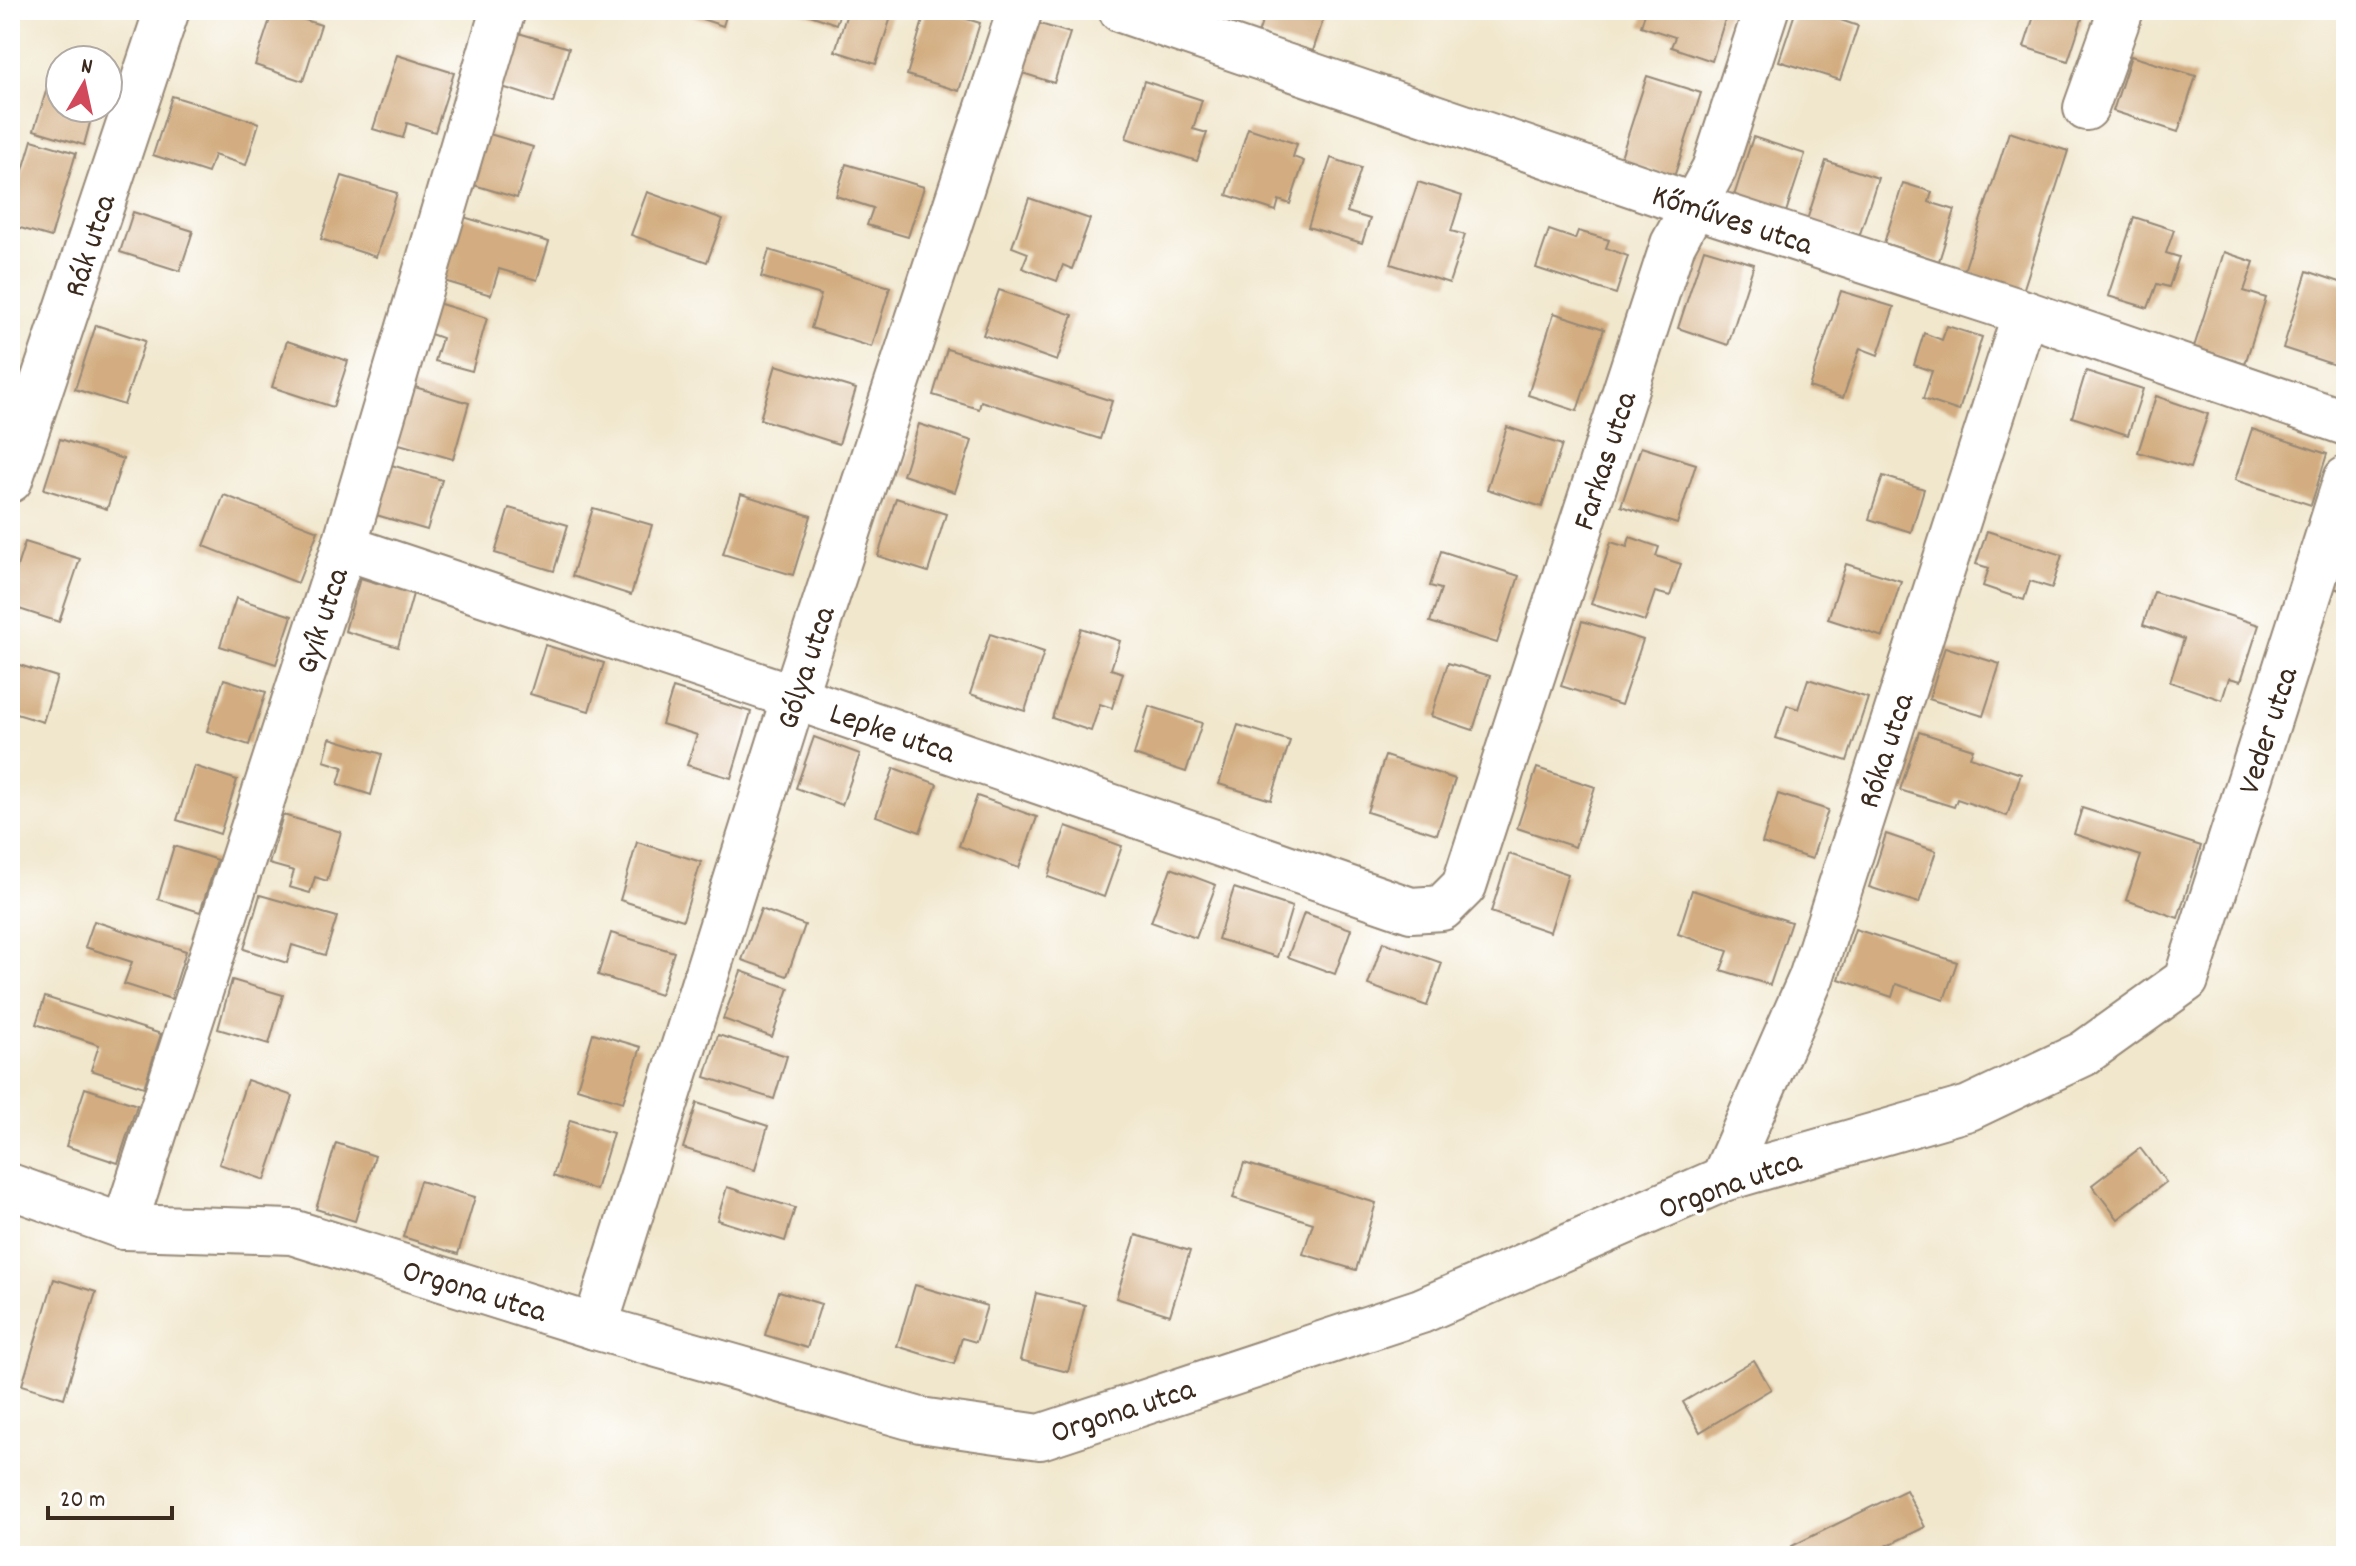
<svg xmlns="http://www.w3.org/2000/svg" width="2356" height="1566" font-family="Dekko,sans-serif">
	<rect width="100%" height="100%" fill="#fff"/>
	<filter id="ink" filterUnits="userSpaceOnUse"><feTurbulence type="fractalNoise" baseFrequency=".0125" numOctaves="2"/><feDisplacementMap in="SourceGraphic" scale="16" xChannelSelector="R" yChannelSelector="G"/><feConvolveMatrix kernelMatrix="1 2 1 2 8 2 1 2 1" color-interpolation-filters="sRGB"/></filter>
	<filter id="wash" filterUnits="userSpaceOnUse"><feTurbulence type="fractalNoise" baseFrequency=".006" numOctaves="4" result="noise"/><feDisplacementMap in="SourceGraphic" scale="32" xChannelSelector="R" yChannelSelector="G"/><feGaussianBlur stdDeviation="1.8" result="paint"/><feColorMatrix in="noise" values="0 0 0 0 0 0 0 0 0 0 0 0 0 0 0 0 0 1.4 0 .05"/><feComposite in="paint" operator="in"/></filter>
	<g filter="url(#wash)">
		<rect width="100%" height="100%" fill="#f1e7cd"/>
		<g id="blocks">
			<g fill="#d3ad81">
				<path d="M273,10L321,25L303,81L255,65Z"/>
				<path d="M695,10H728L723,26L693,16Z"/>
				<path d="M796,10H841L836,24Z"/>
				<path d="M848,10H869L891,17L876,64L835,51Z"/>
				<path d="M926,10H937L980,23L959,91L907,75Z"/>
				<path d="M1266,10L1326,11L1313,51L1258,34Z"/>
				<path d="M1646,10H1728L1712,61L1671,47L1675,37L1641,26Z"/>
				<path d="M1796,10H1811L1858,26L1840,80L1779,61Z"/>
				<path d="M2036,10H2085L2068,61L2024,47Z"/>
				<path d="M1030,21L1070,33L1054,83L1013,70Z"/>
				<path d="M515,32L569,48L553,103L499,86Z"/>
				<path d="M397,55L454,73L435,132L407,123L403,138L373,129Z"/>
				<path d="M2131,56L2196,76L2178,132L2113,111Z"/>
				<path d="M1647,76L1701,93L1674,177L1620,160Z"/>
				<path d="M1144,81L1202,100L1193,129L1207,133L1197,161L1126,138Z"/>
				<path d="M49,82L60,85V108H94L84,145L34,130Z"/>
				<path d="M172,96L259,123L246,165L214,155L208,173L153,155Z"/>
				<path d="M1248,128L1297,144L1293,157L1304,161L1290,204L1279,200L1276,211L1227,195Z"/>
				<path d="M2009,132L2068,151L2023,291L1964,271Z"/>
				<path d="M486,133L533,147L517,198L471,184Z"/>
				<path d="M1753,137L1805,154L1786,212L1734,196Z"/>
				<path d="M32,140L76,153L51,237L10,225V214Z"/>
				<path d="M1331,158L1361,168L1347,212L1370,219L1362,243L1308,227Z"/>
				<path d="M1826,161L1878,178L1859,237L1807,220Z"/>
				<path d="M846,164L924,187L908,237L867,225L873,208L836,196Z"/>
				<path d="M342,176L397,193L376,257L321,239Z"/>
				<path d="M1418,182L1462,196L1451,231L1465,235L1449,283L1391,264Z"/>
				<path d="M1903,183L1932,192L1929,202L1955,210L1939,261L1884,243Z"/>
				<path d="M647,192L723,219L707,262L631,235Z"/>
				<path d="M1029,198L1090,219L1072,269L1063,265L1057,281L1022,268L1028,253L1012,247Z"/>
				<path d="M133,212L193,231L180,271L120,252Z"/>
				<path d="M460,216L549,242L537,280L499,269L491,295L441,280Z"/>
				<path d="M2134,217L2174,230L2166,253L2179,257L2169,287L2157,284L2148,308L2108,296Z"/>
				<path d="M1549,230L1575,239L1578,231L1609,240L1606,248L1628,256L1616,294L1536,268Z"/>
				<path d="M1704,249L1754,264L1728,345L1678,328Z"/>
				<path d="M769,250L890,287L872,347L811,328L821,295L761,277Z"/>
				<path d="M2224,252L2254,262L2244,291L2266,298L2245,364L2194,347Z"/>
				<path d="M2307,271L2346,284V342L2338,366L2283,348Z"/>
				<path d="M999,290L1073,315L1057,361L983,335Z"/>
				<path d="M1841,291L1894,307L1878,355L1860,348L1843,398L1809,387Z"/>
				<path d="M434,302L487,318L472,371L435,361L442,338L425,332Z"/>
				<path d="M1554,313L1604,329L1577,411L1528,395Z"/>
				<path d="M96,325L145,341L124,405L75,389Z"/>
				<path d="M1947,326L1982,337L1959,411L1923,399L1932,371L1914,365L1924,333L1942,340Z"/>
				<path d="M287,341L348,361L333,407L272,387Z"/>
				<path d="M947,349L1112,401L1100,439L981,401L979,409L933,395Z"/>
				<path d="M776,365L856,389L839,444L760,419Z"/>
				<path d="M2086,371L2143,389L2128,435L2072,417Z"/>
				<path d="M408,385L469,403L453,459L392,442Z"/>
				<path d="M2156,396L2208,414L2190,468L2138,452Z"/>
				<path d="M919,424L972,441L955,492L903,475Z"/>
				<path d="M1507,427L1562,445L1542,507L1487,489Z"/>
				<path d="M2252,429L2327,454L2311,505L2235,480Z"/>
				<path d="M60,439L123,459L107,509L44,489Z"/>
				<path d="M1641,447L1696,464L1677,524L1621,506Z"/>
				<path d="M388,464L442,480L427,530L373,514Z"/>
				<path d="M1883,476L1924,489L1911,532L1869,519Z"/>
				<path d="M741,494L811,516L793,575L723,554Z"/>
				<path d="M224,495L318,531L298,583L204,546Z"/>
				<path d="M896,498L946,514L928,572L878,556Z"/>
				<path d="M509,508L568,525L554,571L495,553Z"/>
				<path d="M593,508L652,525L631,595L572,576Z"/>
				<path d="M1987,531L2062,555L2052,588L2030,581L2024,600L1983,586L1989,568L1976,564Z"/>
				<path d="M2346,531V592L2328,586Z"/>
				<path d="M1630,537L1659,547L1656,556L1681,564L1670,596L1655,592L1645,621L1591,604L1611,542L1627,547Z"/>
				<path d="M25,542L80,559L59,622L10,606V588Z"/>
				<path d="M1441,551L1519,576L1497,643L1430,622L1441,589L1430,586Z"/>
				<path d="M1846,564L1901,581L1883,637L1828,619Z"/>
				<path d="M360,578L413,594L398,647L345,631Z"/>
				<path d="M2154,592L2259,625L2241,681L2229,678L2222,700L2170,682L2184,639L2143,625Z"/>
				<path d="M236,598L292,616L276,664L220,646Z"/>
				<path d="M1582,621L1643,640L1621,705L1561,686Z"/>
				<path d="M1081,628L1120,641L1111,669L1123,673L1112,708L1100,704L1091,731L1052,718Z"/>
				<path d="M990,634L1044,652L1025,711L970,694Z"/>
				<path d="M545,645L604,663L589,711L530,694Z"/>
				<path d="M1945,647L2000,664L1983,716L1929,699Z"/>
				<path d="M10,662L57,677L43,722L10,712Z"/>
				<path d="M1448,663L1490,676L1473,730L1431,716Z"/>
				<path d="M224,679L266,692L249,745L207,731Z"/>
				<path d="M1808,679L1868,698L1847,761L1776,738L1787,705L1798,709Z"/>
				<path d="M673,688L751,712L731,778L687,765L697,735L662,724Z"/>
				<path d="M1149,706L1202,723L1186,772L1134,755Z"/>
				<path d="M1238,725L1290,741L1271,800L1219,784Z"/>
				<path d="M1919,732L1973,749L1970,757L2021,774L2007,816L1957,799L1954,807L1900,790Z"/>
				<path d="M814,737L860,754L842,805L796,788Z"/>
				<path d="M330,738L382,754L371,795L338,784L343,767L324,761Z"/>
				<path d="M1385,756L1455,779L1437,834L1367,812Z"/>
				<path d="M194,766L237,780L220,834L177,820Z"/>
				<path d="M894,768L937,784L920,832L876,816Z"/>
				<path d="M1537,768L1595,787L1575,847L1517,828Z"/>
				<path d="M1778,794L1828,810L1812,859L1762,843Z"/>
				<path d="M977,796L1037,817L1019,868L959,846Z"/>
				<path d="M2082,808L2201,846L2178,918L2126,900L2141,856L2074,834Z"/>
				<path d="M283,815L341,832L327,881L315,877L310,893L289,887L294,871L269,864Z"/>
				<path d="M1066,826L1122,846L1104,897L1048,877Z"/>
				<path d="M1886,834L1936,851L1919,903L1869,887Z"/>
				<path d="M637,842L701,862L683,920L620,900Z"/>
				<path d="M174,846L217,860L200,912L158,899Z"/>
				<path d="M1509,854L1568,874L1550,932L1491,912Z"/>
				<path d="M1171,868L1216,885L1196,938L1151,922Z"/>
				<path d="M1234,888L1292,907L1277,957L1218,939Z"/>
				<path d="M1692,890L1791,922L1770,985L1721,970L1728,951L1678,934Z"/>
				<path d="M260,895L337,917L325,955L292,945L287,963L244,949Z"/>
				<path d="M761,909L805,925L787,976L742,960Z"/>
				<path d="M1304,913L1351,929L1335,974L1288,957Z"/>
				<path d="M94,921L186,951L171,999L124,984L132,962L85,947Z"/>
				<path d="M1855,929L1957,962L1944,1000L1896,984L1892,997L1839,979Z"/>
				<path d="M611,933L674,952L660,995L598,975Z"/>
				<path d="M1383,942L1442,963L1427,1006L1368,985Z"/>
				<path d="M741,971L789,988L772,1037L723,1019Z"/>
				<path d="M232,980L283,995L269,1044L218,1029Z"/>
				<path d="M45,997L161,1034L144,1087L91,1070L99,1045L36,1024Z"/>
				<path d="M593,1033L641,1047L623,1102L577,1088Z"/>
				<path d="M718,1035L787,1056L774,1099L705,1077Z"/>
				<path d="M247,1080L293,1096L265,1180L219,1164Z"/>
				<path d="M85,1088L137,1105L118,1163L66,1146Z"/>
				<path d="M697,1103L768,1126L755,1170L683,1148Z"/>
				<path d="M570,1120L613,1133L596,1190L553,1176Z"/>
				<path d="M336,1143L375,1156L355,1221L316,1209Z"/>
				<path d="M2140,1148L2166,1182L2118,1219L2092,1185Z"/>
				<path d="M1244,1163L1376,1203L1356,1270L1303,1254L1313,1223L1233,1198Z"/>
				<path d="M420,1181L475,1197L458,1254L403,1237Z"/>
				<path d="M727,1187L795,1208L785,1241L717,1220Z"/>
				<path d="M1136,1235L1190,1251L1170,1315L1116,1298Z"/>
				<path d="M54,1279L96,1292L64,1398L22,1385Z"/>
				<path d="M915,1285L987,1306L976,1342L962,1338L954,1364L897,1346Z"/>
				<path d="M779,1291L821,1304L807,1348L765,1335Z"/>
				<path d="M1036,1293L1085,1305L1068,1372L1020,1360Z"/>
				<path d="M1754,1360L1771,1389L1700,1432L1683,1402Z"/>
				<path d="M1906,1490L1925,1527L1866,1556H1797L1792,1546Z"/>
			</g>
		</g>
	</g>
	<g filter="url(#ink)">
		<use href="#blocks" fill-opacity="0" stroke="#968876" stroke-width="2"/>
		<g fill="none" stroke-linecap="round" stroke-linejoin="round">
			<defs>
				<g id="minor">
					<path d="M1121,10L1695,206L2025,313L2346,423"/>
					<path d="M2086,108L2121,10"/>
					<path d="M10,480L167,10"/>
					<path d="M344,547L794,697L1411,910L1442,908L1464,886L1673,244L1714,169L1766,10"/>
					<path d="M1723,1179L1811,978L2025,313"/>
					<path d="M10,1186L124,1227L292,1232L595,1327L920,1420L1040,1437L1421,1311L1723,1179L1969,1108L2083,1054L2186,980L2346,479"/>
					<path d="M124,1227L344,547L503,10"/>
					<path d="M595,1327L794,697L1020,10"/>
				</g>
			</defs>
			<use href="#minor" stroke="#968876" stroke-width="48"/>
			<use href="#minor" stroke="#fff" stroke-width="44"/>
		</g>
	</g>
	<g text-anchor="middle" stroke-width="6" stroke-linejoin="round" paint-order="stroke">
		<g font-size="32" fill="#3b2a1e" stroke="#fff">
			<text transform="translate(1733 218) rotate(18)" y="11">Kőműves utca</text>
			<text transform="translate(88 245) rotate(-72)" y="11">Rák utca</text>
			<text transform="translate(1603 460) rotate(-72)" y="11">Farkas utca</text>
			<text transform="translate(320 620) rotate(-72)" y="11">Gyík utca</text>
			<text transform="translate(804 667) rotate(-72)" y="11">Gólya utca</text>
			<text transform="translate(2266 730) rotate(-72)" y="11">Veder utca</text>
			<text transform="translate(893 731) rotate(19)" y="11">Lepke utca</text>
			<text transform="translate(1884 750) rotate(-72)" y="11">Róka utca</text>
			<text transform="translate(1729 1183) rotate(-20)" y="11">Orgona utca</text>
			<text transform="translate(475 1289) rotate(17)" y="11">Orgona utca</text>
			<text transform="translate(1122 1409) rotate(-18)" y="11">Orgona utca</text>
		</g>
	</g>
	<rect width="2356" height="1566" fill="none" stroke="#fff" stroke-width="40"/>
	<g transform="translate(84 84) rotate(9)"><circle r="38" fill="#ffffff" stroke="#b1aaa5" stroke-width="2"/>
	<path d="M0-6L14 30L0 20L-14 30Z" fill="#d1495b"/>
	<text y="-12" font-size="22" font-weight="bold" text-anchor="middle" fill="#3b2a1e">N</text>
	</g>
	<path d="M48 1506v12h124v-12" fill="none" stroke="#3b2a1e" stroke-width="4"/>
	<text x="60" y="1506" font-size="24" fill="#3b2a1e" stroke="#ffffff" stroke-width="6" paint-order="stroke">20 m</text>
</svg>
